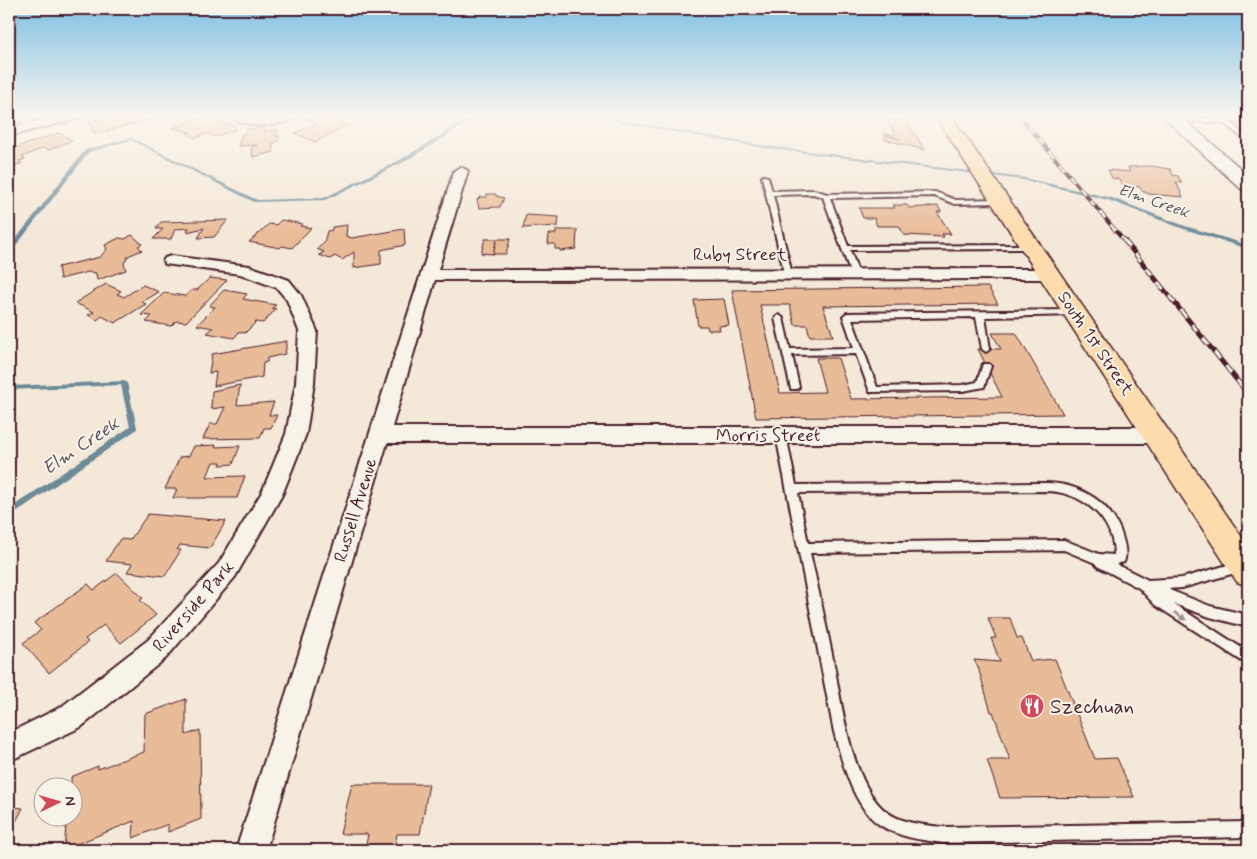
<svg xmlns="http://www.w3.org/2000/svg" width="1257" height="859" font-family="Mynerve,sans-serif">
	<rect width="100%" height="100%" fill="#f4e8d8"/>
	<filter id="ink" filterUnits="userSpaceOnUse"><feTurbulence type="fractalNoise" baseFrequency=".02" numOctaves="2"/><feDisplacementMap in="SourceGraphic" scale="10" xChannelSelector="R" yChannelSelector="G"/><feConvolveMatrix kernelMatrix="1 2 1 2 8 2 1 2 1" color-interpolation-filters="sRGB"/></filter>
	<g filter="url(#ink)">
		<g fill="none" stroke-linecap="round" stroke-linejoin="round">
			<g fill="#6c8a98" fill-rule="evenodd">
				<path d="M476,114H481L404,162L325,200L254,202L131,140L89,152L11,252L9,253V248L85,150L131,138L257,200L324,198L400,160Z"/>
				<path d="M605,114H610L614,119L765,146L1024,178L1112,198L1185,226L1248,245V249L1181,228L1108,200L1024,180L765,148L613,121Z"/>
				<path d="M124,381L127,383L137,428L136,430L12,515L9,516V509L130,427L121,385L9,390V386Z"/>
			</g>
		</g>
		<g fill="#e9bc99" stroke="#4a1f2b">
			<path d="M123,114H153L156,118L95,134L89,122Z"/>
			<path d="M317,114H322L348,125L315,142L295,133L310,126H315L313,125L317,123L306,119Z"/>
			<path d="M693,114H721L722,117H693Z"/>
			<path d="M205,116H210L226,125H233L236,129L215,137L208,133L194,138L187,133L190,132L172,128Z"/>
			<path d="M887,119H905L925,150L884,139L886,136L900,139L883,134L895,135Z"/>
			<path d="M265,128L264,131L278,130L275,136H280L277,142L272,144L274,152L253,157L251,148L257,145L238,146L242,134H245L247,129Z"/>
			<path d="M59,133L72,140L49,150L44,148L22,157L25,159L19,161L22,163L9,168V150Z"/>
			<path d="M1151,166L1170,169L1173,175L1178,176L1182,183L1176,182L1183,197L1149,194L1142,191L1140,187L1123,185L1118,179L1112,178L1108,170L1130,172L1128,167Z"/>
			<path d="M487,194H496V196L504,198L500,207L479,208L477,200L480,197H487Z"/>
			<path d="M893,205H907L909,208L938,206L941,212H937L951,234H942L944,237L904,235L899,226H877L874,218H863L859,208H895Z"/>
			<path d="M526,215L559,217L558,226L523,228Z"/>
			<path d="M228,220L214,237L198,238L204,228L187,232L189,228L175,229L171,239H153L163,229H156L161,222Z"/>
			<path d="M281,220L303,224L300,226L311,228L292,248L282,246L280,248L249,242L269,224L276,225Z"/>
			<path d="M347,225L346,236L352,238L404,229L405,245L381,250V264L354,268V252L342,260L335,256L330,259L319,255L324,252L317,249L324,243L327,231L332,230V227Z"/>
			<path d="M556,230H577L576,249L560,251V249H555V244H548L549,234H556Z"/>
			<path d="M132,235L142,244L138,246L142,250L128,256L124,263L126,270L97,280L96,273L88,272L60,279L58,267L100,257L107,249L105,245L119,238L125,239Z"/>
			<path d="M485,239H497L493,254L481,253Z"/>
			<path d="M497,239H510L506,254H493Z"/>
			<path d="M210,278L227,280L186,322L176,321L171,326L146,322L152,316L141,315L164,293L185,296L192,290H197Z"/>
			<path d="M106,284L121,291L117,294L124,297L143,285L159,292L142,302L146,304L115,323L102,316L97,320L88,315L94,312L75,303Z"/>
			<path d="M988,287L998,304L823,306L833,336H810L807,325H795L790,305H760L780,393L825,392L816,358H838L851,399L1002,397L978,349H1001L992,333H1016L1063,414L756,418L732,290Z"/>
			<path d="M224,290L247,294L243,299L276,305L272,308L276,309L263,323L256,322L245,333L239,332L234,338L207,333L213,328L197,325L215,307L209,306Z"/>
			<path d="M724,299L729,325L719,326L720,330H708L707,326H698L694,300Z"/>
			<path d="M287,341L285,354L267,358V362L263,363L262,377L214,386L216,372L209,373L212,354Z"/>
			<path d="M240,385L237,405L274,402L269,415H277L271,428H264L260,438L203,439L210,424H217L225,407L211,409L212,391Z"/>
			<path d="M216,445L215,447L240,446L233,464L220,465L221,462H213L207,477L245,476L237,498H173L177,489H165L180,457L189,456L194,446Z"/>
			<path d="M148,514L226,521L210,548L180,545L177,550H181L165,576L127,572L132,564L106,561L120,539L130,540Z"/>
			<path d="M117,573L143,598L140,600L156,615L121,643L104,625L85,639L88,642L49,673L23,643L41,630L34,623L88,584L94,590Z"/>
			<path d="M988,618H1010L1017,638H1022L1031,661L1055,659L1095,759L1117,758L1134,797L1000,798L987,760H1010L993,712H991L978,667L974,660L1000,662L991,638H996Z"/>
			<path d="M186,699V735L200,730L201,819L168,832V824L133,838L134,821L64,849L67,816H72L71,777L98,766V769L144,752L145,714Z"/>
			<path d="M352,784H429L420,834H397L394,850H365L368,834H340Z"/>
			<path d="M9,807L23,808L9,835Z"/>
		</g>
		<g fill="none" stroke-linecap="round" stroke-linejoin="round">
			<defs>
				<g id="service">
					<path d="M1174,118H1248V122H1230L1248,137V142L1222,122L1172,121V119Z"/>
					<path d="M763,176L768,177L772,191L814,190L827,194L935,192L956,200L999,199L1003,201L999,203L955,204L934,196L830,198L848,246L1031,245L1035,247L1031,249L850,250L859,274L855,276L851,274L823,197L813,194L773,195L792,274L791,276H785L762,177Z"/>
					<path d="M1075,310L1078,311L1079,313L1078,315L985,317L990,349L986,352L982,349L976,317L852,319L877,387L963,385L977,382L983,364H989L991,366L984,387L963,391L870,392L856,354L792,355L799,387L797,389H791L775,318L779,315L783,318L790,349L854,348L843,316L847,313Z"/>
					<path d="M781,431L785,432L786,435L796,485L1047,483C1082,484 1114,504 1123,539C1125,546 1127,555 1124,562L1116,564L1148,580L1182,578L1242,561L1246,562L1248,566L1246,570L1242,571L1182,588L1167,589L1210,606L1248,615V627L1210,617L1174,604L1248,652V665L1155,605L1139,588L1097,566L1095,563L1064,550L810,553C818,587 825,620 832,654C841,697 849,776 882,808C898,823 922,825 943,827L1248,822V837L943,843C921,840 898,837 880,825C853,807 842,761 834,732L776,435L777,432ZM1047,491C1082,492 1114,518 1114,555L1099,554L1064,540L808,543L798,493Z"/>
				</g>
				<g id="minor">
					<path d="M65,114H86L84,117L9,136V128Z"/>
					<path d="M226,114L263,118L301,114C287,128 240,129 226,114Z"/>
					<path d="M461,167L468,171L438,270L1050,269L1058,274L1050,279L435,280L392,427H1157L1164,430L1167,435L1164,440L1157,443H387L266,850H236L454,171Z"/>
					<path d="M171,256L249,266L289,280L301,295L317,331L314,383L306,434L282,495L235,577L166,658L81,727L9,761V733L61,707L148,640L219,563L262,492L286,434L296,383L299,331L287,300L277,288L240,274L165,264L163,261L165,258Z"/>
				</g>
				<path id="secondary" d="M1160,114H1178L1248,175V191L1241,189Z"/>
				<path id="primary" d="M934,114H950L1248,546V586L1237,582Z"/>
			</defs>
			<use href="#service" stroke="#4a1f2b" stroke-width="4"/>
			<use href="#minor" stroke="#4a1f2b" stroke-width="4"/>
			<use href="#secondary" stroke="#4a1f2b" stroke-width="3"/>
			<use href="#primary" stroke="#4a1f2b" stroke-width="3"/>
			<use href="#service" fill="#f7f3e8" fill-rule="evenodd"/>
			<use href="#minor" fill="#f7f3e8" fill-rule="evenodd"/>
			<use href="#secondary" fill="#f7f3e8" fill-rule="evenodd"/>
			<use href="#primary" fill="#fcdcac" fill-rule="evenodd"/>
			<defs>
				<path id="rail-far1" d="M1018,114L1125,242"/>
				<path id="rail" d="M1124,240L1248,394"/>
			</defs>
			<use href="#rail-far1" stroke="#4a1f2b" stroke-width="4"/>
			<use href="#rail" stroke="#4a1f2b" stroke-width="5"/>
			<use href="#rail-far1" stroke="#f7f3e8" stroke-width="2.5" stroke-dasharray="8" stroke-linecap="butt"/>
			<use href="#rail" stroke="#f7f3e8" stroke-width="3" stroke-dasharray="9" stroke-linecap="butt"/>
		</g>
		<defs><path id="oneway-solid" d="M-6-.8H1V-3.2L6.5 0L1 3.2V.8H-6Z" transform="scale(1.25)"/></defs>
		<use fill="#a0898a" href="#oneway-solid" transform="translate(1180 616) rotate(34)"/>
	</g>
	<linearGradient id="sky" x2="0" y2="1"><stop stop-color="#7fc0e5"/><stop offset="0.49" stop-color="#faf5ed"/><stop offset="1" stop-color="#faf5ed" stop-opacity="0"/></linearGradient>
	<rect width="1257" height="235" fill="url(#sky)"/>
	<defs>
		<symbol id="restaurant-disc" viewBox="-11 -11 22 22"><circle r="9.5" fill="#d1495b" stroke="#f7f3e8"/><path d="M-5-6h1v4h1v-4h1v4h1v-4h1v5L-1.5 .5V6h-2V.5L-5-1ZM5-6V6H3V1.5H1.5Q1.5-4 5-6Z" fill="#fff"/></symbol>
	</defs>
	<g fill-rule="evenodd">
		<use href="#restaurant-disc" x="1018" y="692" width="28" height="28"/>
	</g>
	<g text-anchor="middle" stroke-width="4" stroke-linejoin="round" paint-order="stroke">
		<g font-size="16" font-style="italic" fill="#5b5461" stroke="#f7f3e8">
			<text transform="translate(1154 200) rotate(19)" y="6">Elm Creek</text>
		</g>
		<g font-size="18" fill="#4a1f2b" stroke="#f7f3e8">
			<text x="740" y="260">Ruby Street</text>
			<text transform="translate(1096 343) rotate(56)" y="6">South 1st Street</text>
			<text x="768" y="441">Morris Street</text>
			<text transform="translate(355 510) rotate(-73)" y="6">Russell Avenue</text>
			<text transform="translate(193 606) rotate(-49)" y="6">Riverside Park</text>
		</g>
		<g font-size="19" font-style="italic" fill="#5b5461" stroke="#f7f3e8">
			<text transform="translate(80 445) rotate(-34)" y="7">Elm Creek</text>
		</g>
		<g font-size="21" fill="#4a1f2b" stroke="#f7f3e8" text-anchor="start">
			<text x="1050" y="713">Szechuan</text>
		</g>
	</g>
	<rect width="1257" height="859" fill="none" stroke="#f7f3e8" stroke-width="30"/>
	<rect x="15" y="15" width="1227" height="829" fill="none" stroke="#4a1f2b" stroke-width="2" filter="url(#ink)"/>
	<g transform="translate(58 802) rotate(85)"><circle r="24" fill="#f7f3e8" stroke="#b29e9c"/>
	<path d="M0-4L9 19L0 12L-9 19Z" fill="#d1495b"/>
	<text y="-8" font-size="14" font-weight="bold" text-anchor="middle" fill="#4a1f2b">N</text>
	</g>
</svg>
